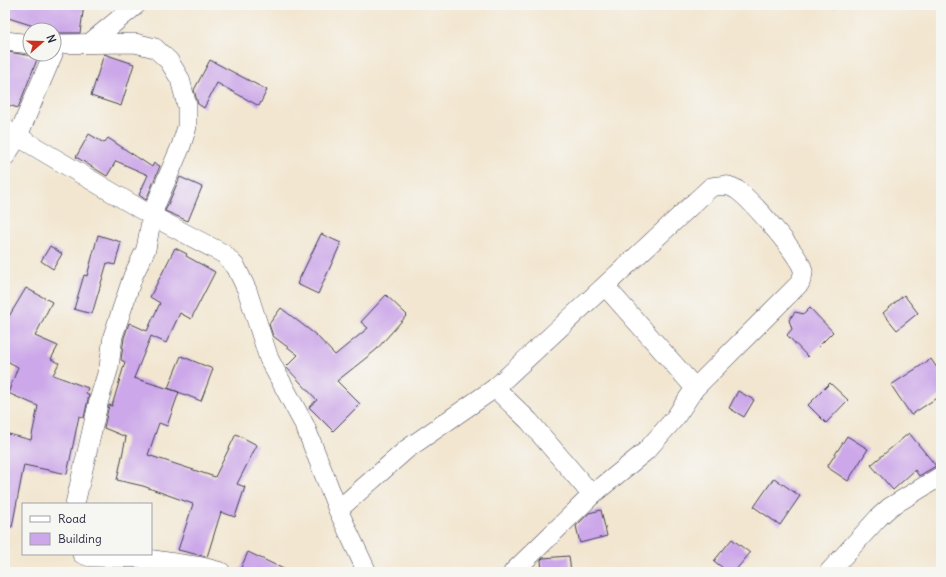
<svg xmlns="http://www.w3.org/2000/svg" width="946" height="577" font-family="Delius,sans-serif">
	<rect width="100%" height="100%" fill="#f6f6f2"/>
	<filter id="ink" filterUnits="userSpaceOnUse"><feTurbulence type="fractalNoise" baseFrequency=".025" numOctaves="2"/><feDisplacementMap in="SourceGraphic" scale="8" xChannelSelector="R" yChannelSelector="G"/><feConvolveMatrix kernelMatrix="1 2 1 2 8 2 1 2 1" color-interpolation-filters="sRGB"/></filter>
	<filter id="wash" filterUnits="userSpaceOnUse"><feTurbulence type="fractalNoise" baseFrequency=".012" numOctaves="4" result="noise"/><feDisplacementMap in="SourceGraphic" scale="16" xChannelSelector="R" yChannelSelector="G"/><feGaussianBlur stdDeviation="0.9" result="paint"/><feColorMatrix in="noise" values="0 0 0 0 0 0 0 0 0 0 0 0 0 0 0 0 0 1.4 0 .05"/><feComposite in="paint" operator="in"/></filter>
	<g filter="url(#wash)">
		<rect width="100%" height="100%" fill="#f2e6d0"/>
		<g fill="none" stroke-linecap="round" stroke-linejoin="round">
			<path stroke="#52c1c8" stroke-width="5.5" d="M833,5H834"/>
		</g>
		<g id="blocks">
			<g fill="#cca7e9">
				<path d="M5,5H84L80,33H54V30H37V27L5,17Z"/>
				<path d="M8,52L38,57L18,108L5,104V65Z"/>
				<path d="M104,54L134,64L121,106L91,96Z"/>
				<path d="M210,60L267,90L259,106L217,83L204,108L198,104L194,90Z"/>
				<path d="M89,134L104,143L108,138L152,167L154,163L160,166L146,200L139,195L148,175L116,161L107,176L76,157Z"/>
				<path d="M180,177L202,187L188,221L165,211Z"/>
				<path d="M321,234L341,243L318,294L297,284Z"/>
				<path d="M98,235L121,242L115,265L107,263L92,314L74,309L84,275L87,276Z"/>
				<path d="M50,246L62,254L53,269L41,261Z"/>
				<path d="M175,248L187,254L186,256L215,272L191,319L180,313L166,343L151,336L134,378L179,392L167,426L159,423L148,455L215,477L236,434L257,445L237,484L245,487L235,517L221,512L207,557L178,550L193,504L143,486L117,480L126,437L104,428L109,405L112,406L125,362L121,360L124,338L129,323L147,331L160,303L150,297Z"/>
				<path d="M26,288L52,302L35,336L58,346L51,359L59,363L53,375L88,388L86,393L89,395L84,418L79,416L67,474L24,465L12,527L5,526V433L31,440L38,406L8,393L18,367L5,360V323Z"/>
				<path d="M386,295L407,315L376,350L337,381L360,404L333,431L309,407L317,400L286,367L298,355L273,336L269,324L281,308L316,335L335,355L368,328L361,322Z"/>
				<path d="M904,295L918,313L897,330L883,313Z"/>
				<path d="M810,308L833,332L808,357L787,335L792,329L789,320L795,312L804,314Z"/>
				<path d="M181,356L213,369L201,401L168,388Z"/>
				<path d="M931,359L941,374V395L911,415L891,385Z"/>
				<path d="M830,383L848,400L826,423L808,405Z"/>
				<path d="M738,391L754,400L744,417L729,408Z"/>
				<path d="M909,433L936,466L919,476L915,470L893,490L871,465Z"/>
				<path d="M847,436L868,449L848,481L827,467Z"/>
				<path d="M774,478L800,496L780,525L754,507Z"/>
				<path d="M601,510L607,536L580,543L576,526L589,513Z"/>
				<path d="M732,539L750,553L734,572H728L714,561Z"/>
				<path d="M248,552L290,572H239Z"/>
				<path d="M569,556L571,572H542L541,560L543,558Z"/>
			</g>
		</g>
	</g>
	<g filter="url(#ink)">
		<use href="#blocks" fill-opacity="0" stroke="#413f51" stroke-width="1"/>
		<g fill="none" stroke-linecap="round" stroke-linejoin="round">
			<defs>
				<g id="minor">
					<path d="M5,41L30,44"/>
					<path d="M91,42L136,5"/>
					<path d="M54,44L135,43L155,48L169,61L180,79L187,106V127L181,146L156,204L152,216L146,249L133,276L113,336L109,367L99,400L75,504"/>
					<path d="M5,129L152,216L224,254L236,267L247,290L269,359L305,426L338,510L367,572"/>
					<path d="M5,157L17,138L53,54"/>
					<path d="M605,286L695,388"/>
					<path d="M495,388L529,421L592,495"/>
					<path d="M338,510L407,449L495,388L711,187C721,185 729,184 737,190C749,198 803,258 803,271C804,274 801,279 800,283L695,388L675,418L646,451L592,495L513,572"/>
					<path d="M82,554L90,557L140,558L202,567L221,572"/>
					<path d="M829,572L879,517L890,507L941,476"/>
				</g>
			</defs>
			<use href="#minor" stroke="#413f51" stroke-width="20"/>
			<use href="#minor" stroke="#fff" stroke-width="19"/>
		</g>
	</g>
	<rect width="946" height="577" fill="none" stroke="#f6f6f2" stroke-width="20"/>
	<rect x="22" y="503" width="130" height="52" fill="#f6f6f2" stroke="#a1a1a9"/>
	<rect x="30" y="516" width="20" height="6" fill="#ffffff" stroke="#a1a1a9"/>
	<text x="58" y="523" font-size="12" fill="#22223b">Road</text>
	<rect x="30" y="533" width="20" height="12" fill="#cca7e9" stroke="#a1a1a9"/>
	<text x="58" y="543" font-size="12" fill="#22223b">Building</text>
	<g transform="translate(42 42) rotate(70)"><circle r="19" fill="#f6f6f2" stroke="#a1a1a9"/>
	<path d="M0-3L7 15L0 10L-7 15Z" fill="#c8321e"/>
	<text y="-6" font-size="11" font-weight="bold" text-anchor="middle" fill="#22223b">N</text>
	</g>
</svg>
